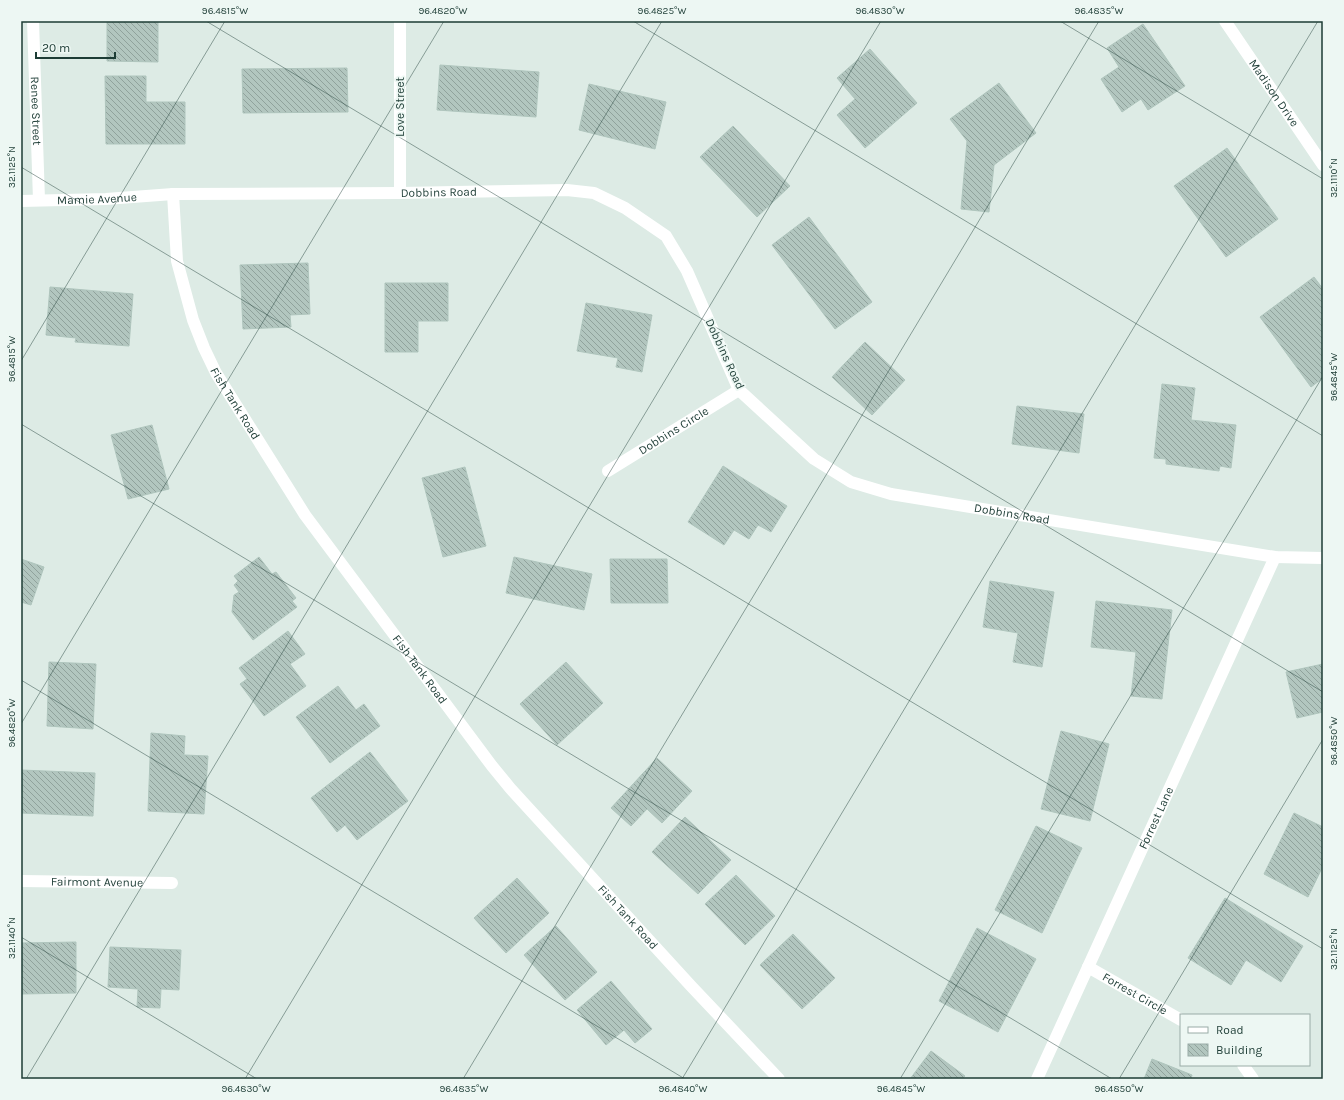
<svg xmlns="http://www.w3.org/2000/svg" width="1344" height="1100" font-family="Karla,sans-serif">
	<defs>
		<pattern id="building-back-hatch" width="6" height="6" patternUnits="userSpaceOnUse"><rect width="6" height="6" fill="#b2c6bf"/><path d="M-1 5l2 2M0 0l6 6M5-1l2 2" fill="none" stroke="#90a29c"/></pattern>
	</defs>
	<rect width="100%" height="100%" fill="#ddebe5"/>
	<g fill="url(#building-back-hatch)" stroke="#afc5bd">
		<path d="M107,21H158V62L107,61Z"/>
		<path d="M1143,24L1185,86L1148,110L1141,99L1122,112L1101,79L1119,67L1107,48Z"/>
		<path d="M870,49L917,103L865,148L837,115L855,99L837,78Z"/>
		<path d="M440,65L539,72L536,117L437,110Z"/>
		<path d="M347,68L348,112L243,113L242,69Z"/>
		<path d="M105,76H146V102H185V144H106Z"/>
		<path d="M999,83L1036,133L994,165L989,212L961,209L967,141L950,119Z"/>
		<path d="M589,84L666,102L655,149L579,130Z"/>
		<path d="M733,126L790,186L757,217L700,157Z"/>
		<path d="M1227,148L1278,219L1226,257L1174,186Z"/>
		<path d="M809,217L872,302L835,329L772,245Z"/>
		<path d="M308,263L310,314L290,315L291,327L243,329L240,265Z"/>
		<path d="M1314,277L1323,289V378L1311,387L1260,317Z"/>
		<path d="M385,283H448V321H418V352H385Z"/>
		<path d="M50,287L133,294L129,346L75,342L76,338L46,335Z"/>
		<path d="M586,303L652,315L642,372L616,367L618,358L577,351Z"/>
		<path d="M865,342L905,380L872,415L832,377Z"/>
		<path d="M1162,384L1195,388L1191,420L1236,425L1231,468L1220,466L1219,471L1166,464V459L1154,458Z"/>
		<path d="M1017,406L1084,414L1079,453L1012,444Z"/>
		<path d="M152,425L169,489L128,499L111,435Z"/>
		<path d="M723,466L787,506L771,532L758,525L749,539L734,530L724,545L688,522Z"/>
		<path d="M465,467L486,546L443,557L422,478Z"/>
		<path d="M259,557L272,574L276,572L296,598L292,601L297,607L253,640L232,612L234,595L239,592L234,585L238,581L234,576Z"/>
		<path d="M514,557L592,574L584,610L506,593Z"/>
		<path d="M21,559L44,567L31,605L21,602Z"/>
		<path d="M610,559H667L668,603H611Z"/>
		<path d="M990,581L1054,592L1042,667L1013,662L1018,633L983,627Z"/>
		<path d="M1096,601L1172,610L1162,699L1131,696L1136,652L1091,647Z"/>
		<path d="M288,631L305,654L290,664L306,686L264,716L240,684L247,679L239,668Z"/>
		<path d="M49,662L96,664L93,729L47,726Z"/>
		<path d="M566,662L603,703L557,745L520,704Z"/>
		<path d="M1323,664V712L1297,718L1286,672Z"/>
		<path d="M338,686L356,710L364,704L380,726L330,763L296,717Z"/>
		<path d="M1061,731L1109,744L1090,821L1041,809Z"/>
		<path d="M151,733L185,736L184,755L208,756L204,814L148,811Z"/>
		<path d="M370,752L408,801L357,840L345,825L337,832L311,798Z"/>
		<path d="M657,758L692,791L662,823L647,809L631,826L611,808Z"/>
		<path d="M21,770L95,773L93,816L21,813Z"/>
		<path d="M1294,813L1323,827V866L1308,897L1264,874Z"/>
		<path d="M685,817L731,860L698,894L652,852Z"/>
		<path d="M1036,826L1082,848L1042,933L995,910Z"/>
		<path d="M736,875L775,916L745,945L705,904Z"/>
		<path d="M517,878L549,913L506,953L474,918Z"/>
		<path d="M1225,898L1303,946L1281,982L1246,960L1231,985L1188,958Z"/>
		<path d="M556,926L597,972L565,1000L524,955Z"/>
		<path d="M977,928L1036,959L998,1032L939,1001Z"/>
		<path d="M793,934L835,978L802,1009L760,965Z"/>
		<path d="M76,942V993L21,994V943Z"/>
		<path d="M110,947L181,950L179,990L161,989L160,1008L137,1007L138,989L108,987Z"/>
		<path d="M611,981L652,1029L635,1043L624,1030L606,1045L577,1010Z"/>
		<path d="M931,1051L965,1076L962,1079H910Z"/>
		<path d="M1152,1059L1192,1075L1191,1079H1144Z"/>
	</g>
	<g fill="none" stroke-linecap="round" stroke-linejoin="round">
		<g stroke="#fff" stroke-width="12">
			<path id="s1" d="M33,21L39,200"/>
			<path d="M400,21V193"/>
			<path id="s2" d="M1225,21L1323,165"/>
			<path id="s3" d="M173,194L177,261L193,320L204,348L216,373L305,515L492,766L510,788L691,986L779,1079"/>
			<path id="s4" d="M608,471L739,390"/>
			<path id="s5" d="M21,881L172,883"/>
			<path id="s6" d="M1088,967L1181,1020"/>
			<path d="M1243,1065L1253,1079"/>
			<path id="s7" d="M1037,1079L1275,557"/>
		</g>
		<path stroke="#fff" stroke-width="12" id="s8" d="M21,201L106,199L173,194L400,193L567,190L594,193L625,208L666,236L687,271L739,390L814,459L851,482L891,494L1275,557L1323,558"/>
	</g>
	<path fill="none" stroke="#1d3c35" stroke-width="1" stroke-opacity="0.45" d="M206,21L1323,692M633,21L1323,436M1060,21L1323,179M21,167L1323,949M21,361L225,21M21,424L1112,1079M21,680L685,1079M21,724L444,21M21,937L257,1079M26,1079L662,21M245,1079L881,21M463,1079L1099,21M682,1079L1318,21M900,1079L1323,376M1119,1079L1323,739"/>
	<g text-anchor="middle" stroke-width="3.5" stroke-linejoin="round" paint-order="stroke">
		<g font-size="12" fill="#1d3c35" stroke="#edf7f3">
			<text dy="4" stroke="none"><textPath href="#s2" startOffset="87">Madison Drive</textPath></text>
			<text transform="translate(400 107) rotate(-90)" y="4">Love Street</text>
			<text dy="4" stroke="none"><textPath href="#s1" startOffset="90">Renee Street</textPath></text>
			<text dy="4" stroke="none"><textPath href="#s8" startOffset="418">Dobbins Road</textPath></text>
			<text dy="4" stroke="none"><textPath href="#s8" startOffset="76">Mamie Avenue</textPath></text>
			<text transform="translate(725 354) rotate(65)" y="4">Dobbins Road</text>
			<text dy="4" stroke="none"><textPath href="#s3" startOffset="222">Fish Tank Road</textPath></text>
			<text dy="4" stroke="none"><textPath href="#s4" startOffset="77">Dobbins Circle</textPath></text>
			<text dy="4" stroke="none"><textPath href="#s8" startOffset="1138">Dobbins Road</textPath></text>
			<text dy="4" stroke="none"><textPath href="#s3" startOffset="546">Fish Tank Road</textPath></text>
			<text dy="4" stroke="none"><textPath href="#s7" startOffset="287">Forrest Lane</textPath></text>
			<text dy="4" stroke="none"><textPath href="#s5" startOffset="76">Fairmont Avenue</textPath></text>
			<text dy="4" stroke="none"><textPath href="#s3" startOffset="870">Fish Tank Road</textPath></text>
			<text dy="4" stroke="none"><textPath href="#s6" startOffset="54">Forrest Circle</textPath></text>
		</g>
	</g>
	<rect width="1344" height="1100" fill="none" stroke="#edf7f3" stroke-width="44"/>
	<rect x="1180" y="1014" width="130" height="52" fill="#edf7f3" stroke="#9aaca7"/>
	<rect x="1188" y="1027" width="20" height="6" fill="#ffffff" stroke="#9aaca7"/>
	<text x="1216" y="1034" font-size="12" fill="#1d3c35">Road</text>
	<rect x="1188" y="1044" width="20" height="12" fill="url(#building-back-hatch)" stroke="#9aaca7"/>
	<text x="1216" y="1054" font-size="12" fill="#1d3c35">Building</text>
	<path d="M36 52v6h79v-6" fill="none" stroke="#1d3c35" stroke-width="2"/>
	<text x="42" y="52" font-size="12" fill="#1d3c35" stroke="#edf7f3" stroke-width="3" paint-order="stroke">20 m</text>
	<rect x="22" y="22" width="1300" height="1056" fill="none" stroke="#1d3c35" stroke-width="1.5"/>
	<g font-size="10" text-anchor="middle" fill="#1d3c35">
		<text x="225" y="14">96.4815°W</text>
		<text x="443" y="14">96.4820°W</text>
		<text x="662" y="14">96.4825°W</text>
		<text x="880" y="14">96.4830°W</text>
		<text x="1099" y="14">96.4835°W</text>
		<text transform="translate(11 167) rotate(-90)" y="4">32.1125°N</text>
		<text transform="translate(1333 178) rotate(-90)" y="4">32.1110°N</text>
		<text transform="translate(11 359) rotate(-90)" y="4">96.4815°W</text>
		<text transform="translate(1333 377) rotate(-90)" y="4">96.4845°W</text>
		<text transform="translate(11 723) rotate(-90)" y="4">96.4820°W</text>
		<text transform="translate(1333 741) rotate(-90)" y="4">96.4850°W</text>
		<text transform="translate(11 938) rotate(-90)" y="4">32.1140°N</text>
		<text transform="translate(1333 949) rotate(-90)" y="4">32.1125°N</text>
		<text x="246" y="1092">96.4830°W</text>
		<text x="464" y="1092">96.4835°W</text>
		<text x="683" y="1092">96.4840°W</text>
		<text x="901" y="1092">96.4845°W</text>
		<text x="1119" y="1092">96.4850°W</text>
	</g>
</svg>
